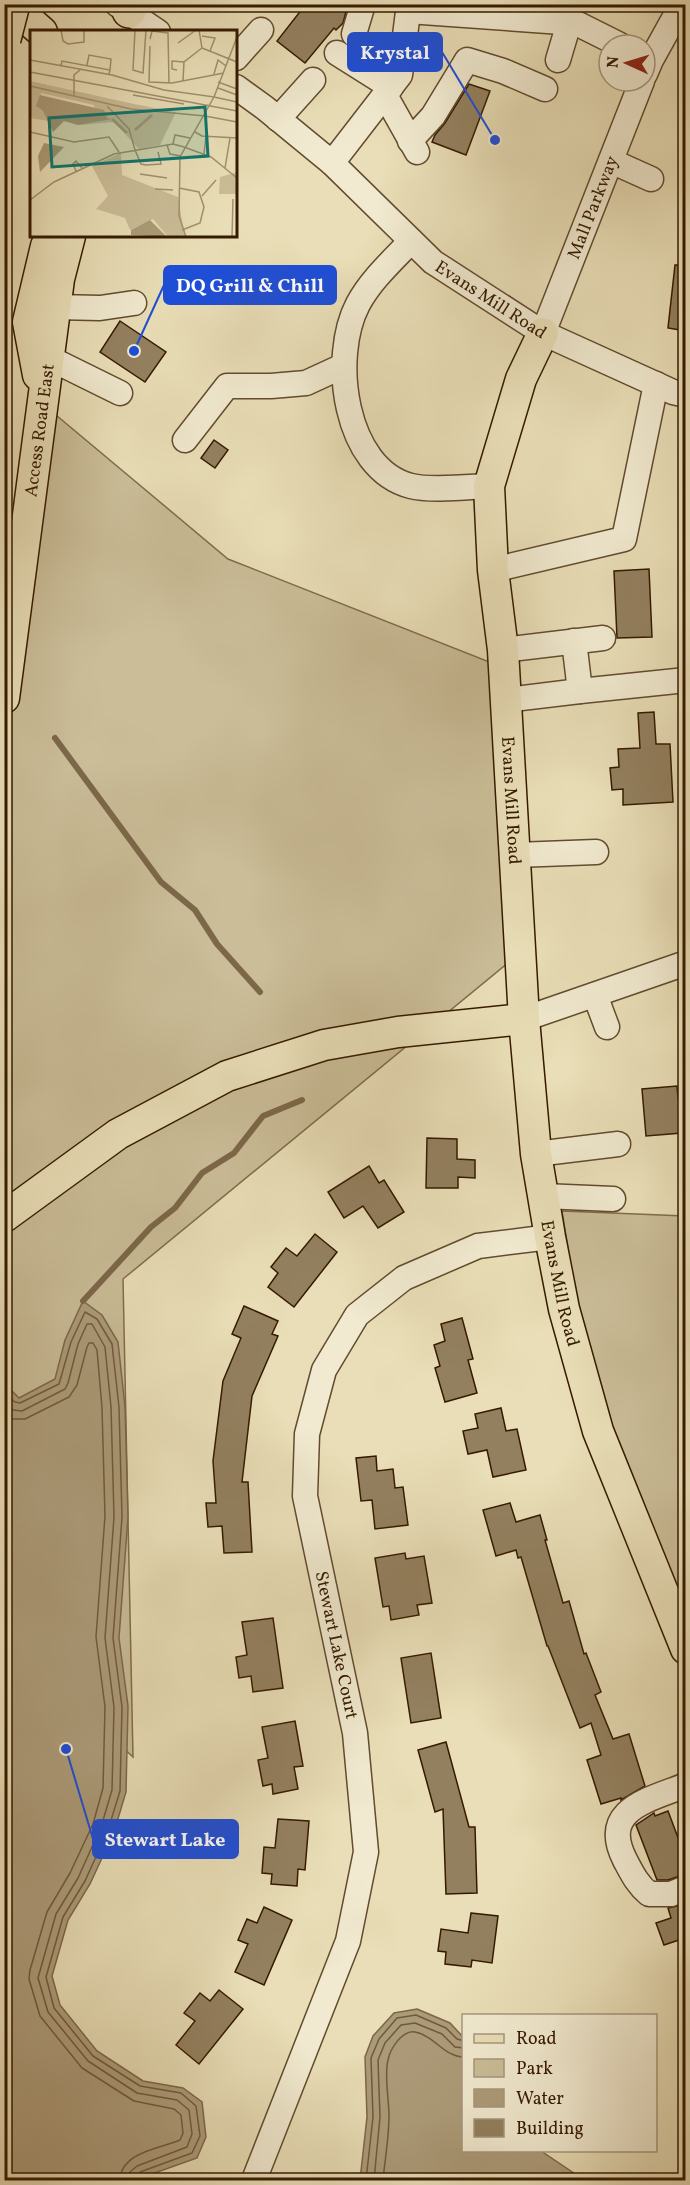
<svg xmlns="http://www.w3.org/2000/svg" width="690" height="2185" font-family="Vollkorn,serif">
	<rect width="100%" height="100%" fill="#e9deb7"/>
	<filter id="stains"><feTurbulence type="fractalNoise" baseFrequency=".00333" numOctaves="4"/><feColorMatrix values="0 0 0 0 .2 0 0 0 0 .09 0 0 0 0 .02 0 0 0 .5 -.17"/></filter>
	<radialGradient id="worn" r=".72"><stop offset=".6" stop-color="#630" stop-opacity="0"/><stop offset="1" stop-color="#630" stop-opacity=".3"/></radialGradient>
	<g fill="#cabd98" stroke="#806c4c" stroke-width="1.5">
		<path d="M44,405L228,559L492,663L514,958L123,1279L133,1757L21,1653L5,1661L4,546Z"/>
		<path d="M562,1211L685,1216V1599L629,1499L585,1354Z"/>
	</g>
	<g fill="#ac9b79" stroke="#7c6749" stroke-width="1.5">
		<path d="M83,1301L102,1315L118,1342L125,1407L128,1517L119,1638L128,1706L126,1792L114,1832L90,1884L68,1920L52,1976L60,2005L97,2051L143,2081L183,2088L202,2102L206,2137L197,2158L135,2180H5V1384L19,1398L55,1379L65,1340Z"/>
		<path d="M417,2009L450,2023L463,2037L464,2150L541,2151L584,2180H360L367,2117L365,2057L373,2036L394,2013Z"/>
	</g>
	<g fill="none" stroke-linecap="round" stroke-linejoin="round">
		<g stroke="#705a3c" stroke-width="1.5">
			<path d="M4,1393L15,1402L20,1403L59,1384L71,1342L85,1312L97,1319L112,1344L119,1407L122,1517L113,1638L122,1707L120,1791L108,1830L85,1881L63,1917L46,1977L54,2008L93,2056L140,2086L181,2093L196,2106L200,2136L192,2153L140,2172L136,2180"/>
			<path d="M4,1403L13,1410L22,1411L65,1389L68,1383L78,1344L87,1324H92L105,1347L111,1407L114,1517L105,1638L114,1707L112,1790L101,1827L78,1878L56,1914L38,1978L48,2012L88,2061L137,2093L177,2100L189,2110L192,2134L187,2147L137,2166L130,2172L129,2180"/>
			<path d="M4,1415L13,1419H25L69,1397L77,1385L87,1347L89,1343H93L97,1350L102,1408L105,1516L96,1637L105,1707L103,1788L93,1824L70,1873L47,1912L30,1970L29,1979L40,2016L82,2068L134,2101L174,2109L181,2115L183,2133L180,2140C159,2149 121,2152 120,2180"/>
			<path d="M366,2180L373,2117L371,2058L379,2039L397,2018L416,2015L446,2028L457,2039L464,2041"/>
			<path d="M374,2180L380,2117L378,2060L385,2043L401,2025L415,2023L442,2034L455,2047L464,2048"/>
			<path d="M383,2180C385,2159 389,2137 389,2116C389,2099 384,2075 388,2060C390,2049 402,2030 415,2032C435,2036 444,2057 464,2057"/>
		</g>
		<g stroke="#7c6749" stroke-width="6">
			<path d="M55,738L161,882L195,910L217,944L260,992"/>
			<path d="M83,1301L151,1227L175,1208L202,1173L234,1153L263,1116L302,1100"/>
		</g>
	</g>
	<g fill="#93805f" stroke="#351a00" stroke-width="1.5">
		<path d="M306,4H348L343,23L336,30L334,28L305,63L277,41Z"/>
		<path d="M469,84L490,91L466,155L432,142L435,135L445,123Z"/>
		<path d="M675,265H686V331L668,328Z"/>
		<path d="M120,321L166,352L145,382L100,352Z"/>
		<path d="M214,440L228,450L215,468L201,458Z"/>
		<path d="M649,569L652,637L617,638L614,571Z"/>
		<path d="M654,712L656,744H670L673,802L623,805V789L612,790L610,768L619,767L618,749L640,748L638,713Z"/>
		<path d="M677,1086L678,1098H686V1119H681L682,1133L646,1136L642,1089Z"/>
		<path d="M427,1138L457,1139V1159L475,1160V1178L458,1177V1188H426Z"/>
		<path d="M369,1166L379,1183L384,1180L404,1212L378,1228L363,1206L344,1218L328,1192Z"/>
		<path d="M315,1234L337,1252L294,1307L268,1287L278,1273L271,1267L286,1248L297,1256Z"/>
		<path d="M244,1306L278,1321L272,1334L278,1336L252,1396L242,1482H248L252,1552L224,1553L222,1526L208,1527L206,1503H216L213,1461L223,1381L241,1338L232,1334Z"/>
		<path d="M462,1318L473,1359L468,1360L477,1393L445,1402L435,1368L440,1366L434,1345L445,1341L441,1324Z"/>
		<path d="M501,1408L506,1431L517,1429L526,1470L493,1477L487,1450L468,1454L463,1431L478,1428L475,1414Z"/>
		<path d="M376,1456L377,1471L393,1469L395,1488L403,1487L408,1525L375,1529L372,1500L361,1501L356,1458Z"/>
		<path d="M510,1503L516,1522L540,1515L547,1540H545L563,1603L569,1601L584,1654L586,1653L601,1692L595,1695L613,1739L629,1734L645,1786L621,1800V1798L601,1804L587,1760L601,1755L591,1723L580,1728L548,1646H547L521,1557L518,1558L516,1550L496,1556L483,1510Z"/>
		<path d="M405,1553L406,1559L424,1556L432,1603L417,1605L419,1615L391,1620L389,1606L383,1607L375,1558Z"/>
		<path d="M273,1618L283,1688L253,1692L251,1676L239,1678L236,1657L247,1655L242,1622Z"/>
		<path d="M431,1653L441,1718L411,1723L401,1658Z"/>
		<path d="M295,1721L303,1766L294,1767L298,1789L273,1794L272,1784L263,1786L258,1760L268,1758L262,1727Z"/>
		<path d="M446,1742L469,1827H475L477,1893L446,1894L443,1809L435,1812L418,1750Z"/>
		<path d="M668,1811L686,1859V1874L668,1880H657L636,1825L654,1813L655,1816Z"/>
		<path d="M278,1819L309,1821L305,1870L298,1869L297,1886L271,1884L272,1874L262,1873L264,1847L275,1848Z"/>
		<path d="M686,1904V1952H683L679,1940L664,1945L656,1923L671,1918L668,1908Z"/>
		<path d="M264,1907L292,1920L264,1985L235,1972L248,1944L238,1940L247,1919L257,1923Z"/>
		<path d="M471,1913L498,1916L492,1963L472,1960L471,1967L445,1964L446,1952L438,1951L441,1929L468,1933Z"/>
		<path d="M219,1990L243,2009L199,2064L176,2045L195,2021L184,2013L200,1993L210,2001Z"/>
	</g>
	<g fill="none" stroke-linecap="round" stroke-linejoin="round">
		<defs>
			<g id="minor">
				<path d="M117,4L158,32"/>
				<path d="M408,11L576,23L620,45"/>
				<path d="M354,34L363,4"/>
				<path d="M337,53L391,87"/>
				<path d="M236,58L261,30"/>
				<path d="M558,60L569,23"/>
				<path d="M645,74L651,60L682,4"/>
				<path id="s1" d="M236,87L265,108L332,163L433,262L543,333L673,392L686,395"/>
				<path d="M385,95L417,152"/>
				<path d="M278,119L313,80"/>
				<path d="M410,141L433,116L467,60L503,71L545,89"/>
				<path d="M611,161L651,179"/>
				<path d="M332,163L400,75L409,4"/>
				<path d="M411,241C392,261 371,280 358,304C330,357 344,469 411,486C430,491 468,487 489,486"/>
				<path d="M55,307L100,308L134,303"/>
				<path id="s2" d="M543,333L642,81"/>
				<path d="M49,358L120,393"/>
				<path d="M185,440L227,386H271L306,383L343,366"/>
				<path d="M493,570L624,539L656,384"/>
				<path d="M503,650L603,638"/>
				<path d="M580,691L686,680"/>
				<path d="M506,700L580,691L574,641"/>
				<path d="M516,855L596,852"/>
				<path d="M595,995L607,1027"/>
				<path d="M524,1019L686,963"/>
				<path d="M536,1154L618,1144"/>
				<path d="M543,1196L613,1199"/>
				<path d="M686,1785C649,1800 599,1809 625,1860C632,1873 637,1884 649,1894H671L686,1888"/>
				<path d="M254,2180L348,1941L366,1852L355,1733L305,1496L307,1434L324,1370L357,1315L404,1278L478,1246L550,1237"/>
			</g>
			<g id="major">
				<path d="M6,4L17,10L42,32"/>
				<path id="s3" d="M543,333L521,379L489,486L493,570L503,650L524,1019L536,1154L550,1237L564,1309L598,1431L686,1649"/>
				<path d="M38,375L28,322L46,246"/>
				<path id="s4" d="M4,698L59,279L70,236"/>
				<path d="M4,1217L118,1134L227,1076L324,1045L398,1032L524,1019"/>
			</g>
			<path id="highway" d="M129,11L131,4"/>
		</defs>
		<use href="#minor" stroke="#624b2e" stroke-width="27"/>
		<use href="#major" stroke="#351a00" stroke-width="33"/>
		<use href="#highway" stroke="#351a00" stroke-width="36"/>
		<use href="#minor" stroke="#f1ead0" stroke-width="24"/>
		<use href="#major" stroke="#e9deb7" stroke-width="30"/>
		<use href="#highway" stroke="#e9deb7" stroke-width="33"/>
		<defs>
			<path id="highway-bridge" d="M4,39L13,4"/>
		</defs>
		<use href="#highway-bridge" stroke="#351a00" stroke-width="36" stroke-linecap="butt"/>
		<use href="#highway-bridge" stroke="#e9deb7" stroke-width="33"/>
	</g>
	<g text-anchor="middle" stroke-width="4.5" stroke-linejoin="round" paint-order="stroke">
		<g font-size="18" fill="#351a00" stroke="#f1ead0">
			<text dy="6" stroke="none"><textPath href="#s2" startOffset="135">Mall Parkway</textPath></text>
			<text dy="6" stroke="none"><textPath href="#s1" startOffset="333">Evans Mill Road</textPath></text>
			<text dy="6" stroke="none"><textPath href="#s4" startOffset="270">Access Road East</textPath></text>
			<text dy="6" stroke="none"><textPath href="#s3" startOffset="478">Evans Mill Road</textPath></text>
			<text dy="6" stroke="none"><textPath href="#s3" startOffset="964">Evans Mill Road</textPath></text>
			<text transform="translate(337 1645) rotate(78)" y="6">Stewart Lake Court</text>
		</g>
	</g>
	<g transform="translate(30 30)">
		<rect width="207" height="207" fill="#e9deb7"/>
		<path d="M0,51L104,74L146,82L130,115L109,119L84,92L50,95L65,82L64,75L11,63L8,78L17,83L19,91L0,88ZM91,123L92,145L148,167L155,207H138L123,189L100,200L95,188L66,179L78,166L62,136ZM207,142V164H189L190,147Z" fill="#cabd98"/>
		<path d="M10,65L74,80L77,88L82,89L48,95L34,91L23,102L13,81L6,76ZM14,113L34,117L10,142L8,126ZM120,190L137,207L101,205V200Z" fill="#ac9b79"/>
		<path fill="none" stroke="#ac9b79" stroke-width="3" d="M82,89L97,103M105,100L122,85"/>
		<path fill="none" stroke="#a1906e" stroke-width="1.5" d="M31,0L33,11L38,14L54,12V0M105,0L103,40L113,43L116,0M169,0L172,18M172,6L185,8L180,21M120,9L122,1L138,3L139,53M148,13L166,0M120,16L119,52L142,53L194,43M172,18L207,32M0,30L82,45L134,60L184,67L207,7M57,35L59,25L81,29L80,40M31,36L32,31L80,40L79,44M147,40L142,39V31L154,32M0,42L207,81M184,44L188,30L196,36M153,51L154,32L172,18M188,52L207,59M0,56L101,79L175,86M188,58L207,65M44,65V45L50,40M103,65L154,74M184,67L207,72M77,76L99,99L105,120M175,86L207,92M0,102L44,112L79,107L89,122M165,102L172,106L207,108M143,114L145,105L160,108M137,115L140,124L151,126M154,117L181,127L207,148M105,120L111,134L116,135L131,134L128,122M174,124L176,106M195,138L200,108M46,141L43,134L46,131L52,138M110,144L137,148M149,158L169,162L174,177L170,193L152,200M125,159L143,160M172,166L186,150M0,170L24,152L84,124L143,114L154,117M156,207L149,186L150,127L184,67M202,207L203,169"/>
		<path fill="#0f766e" fill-opacity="0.15" stroke="#0f766e" stroke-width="3" d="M175,77L178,126L22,137L19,88Z"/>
		<rect width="207" height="207" fill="none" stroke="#351a00" stroke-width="3"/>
	</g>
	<path fill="none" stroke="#1d4ed8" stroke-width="2" d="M495 140L442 52M134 351L164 285M66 1749L93 1839"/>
	<g fill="#1d4ed8" stroke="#f1ead0" stroke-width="2">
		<circle cx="495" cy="140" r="6"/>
		<circle cx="134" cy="351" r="6"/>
		<circle cx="66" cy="1749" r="6"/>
	</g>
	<g fill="#1d4ed8" stroke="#1d4ed8" stroke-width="2">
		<rect x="348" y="33" width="94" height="38" rx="6"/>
		<rect x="164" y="266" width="172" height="38" rx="6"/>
		<rect x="93" y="1820" width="145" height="38" rx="6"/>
	</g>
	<g font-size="20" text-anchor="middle" font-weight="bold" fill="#fff">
		<text x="395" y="59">Krystal</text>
		<text x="250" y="292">DQ Grill &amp; Chill</text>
		<text x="165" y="1846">Stewart Lake</text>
	</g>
	<rect width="690" height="2185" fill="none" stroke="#e9deb7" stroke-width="24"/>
	<rect x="6" y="6" width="678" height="2173" fill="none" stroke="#351a00" stroke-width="3"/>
	<rect x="12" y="12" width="666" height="2161" fill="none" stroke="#351a00" stroke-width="1.5"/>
	<rect x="462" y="2014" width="195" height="138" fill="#f1ead0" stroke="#a6977d" stroke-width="1.5"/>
	<rect x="474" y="2034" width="30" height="9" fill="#e9deb7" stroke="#a6977d" stroke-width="1.5"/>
	<text x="516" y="2044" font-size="18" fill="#351a00">Road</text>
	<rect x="474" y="2059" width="30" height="18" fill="#cabd98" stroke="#a6977d" stroke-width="1.5"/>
	<text x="516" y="2074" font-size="18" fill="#351a00">Park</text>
	<rect x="474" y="2089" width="30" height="18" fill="#ac9b79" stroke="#a6977d" stroke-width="1.5"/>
	<text x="516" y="2104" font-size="18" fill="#351a00">Water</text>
	<rect x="474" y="2119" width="30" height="18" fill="#93805f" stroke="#a6977d" stroke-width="1.5"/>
	<text x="516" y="2134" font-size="18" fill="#351a00">Building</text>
	<g transform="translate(627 63) rotate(274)"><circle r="28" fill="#f1ead0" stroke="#a6977d" stroke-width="1.5"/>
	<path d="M0-4.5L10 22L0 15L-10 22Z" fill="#8f2418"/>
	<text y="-9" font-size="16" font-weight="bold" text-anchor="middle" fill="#351a00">N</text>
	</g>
	<rect width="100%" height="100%" filter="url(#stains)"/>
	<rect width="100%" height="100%" fill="url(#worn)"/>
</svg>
